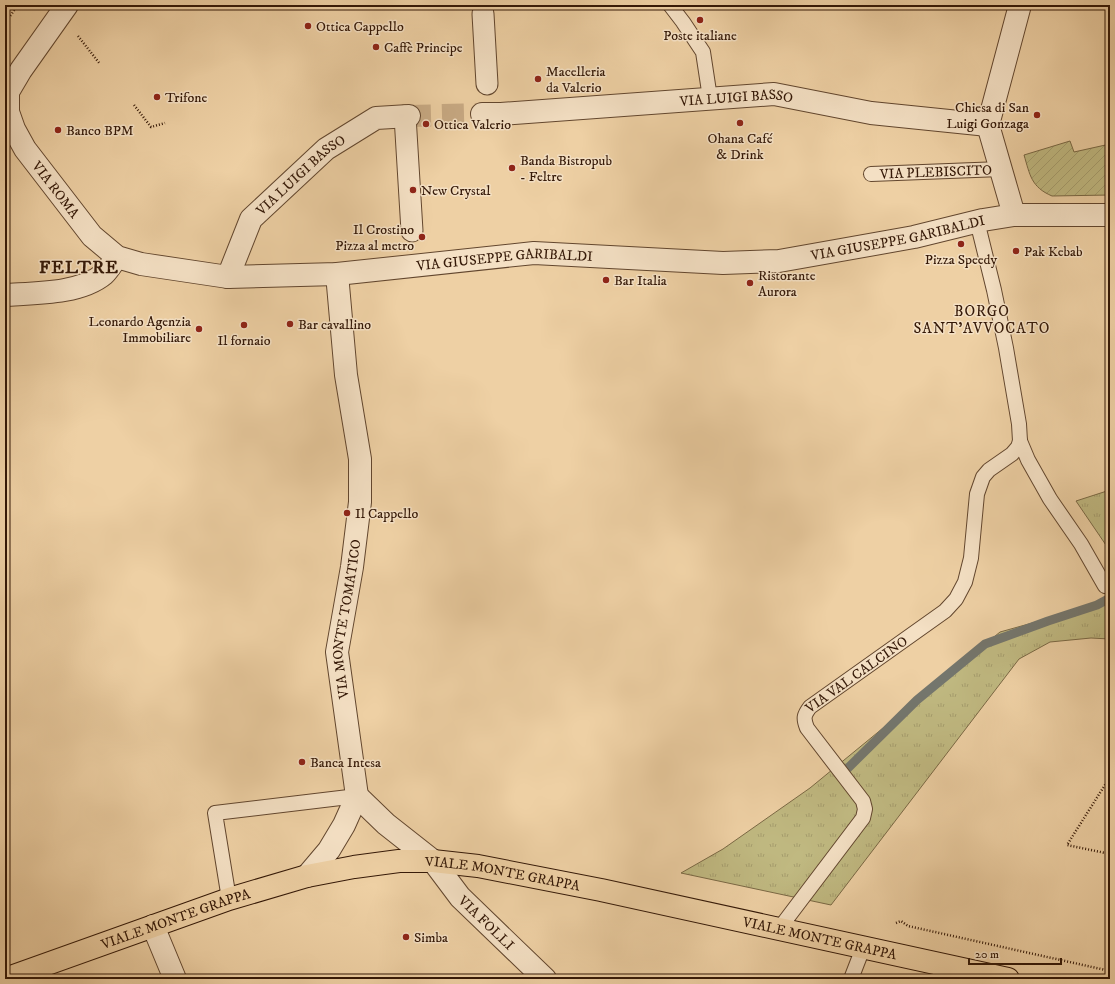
<svg xmlns="http://www.w3.org/2000/svg" width="1115" height="984" font-family="'IM FELL DW Pica',serif">
	<defs>
		<pattern id="grass-tufts" width="24" height="20" patternUnits="userSpaceOnUse"><rect width="24" height="20" fill="#c0b981"/><path d="M3 7l-1-3M5 7V3M7 7l1-3M15 17l-1-3M17 17v-4M19 17l1-3" fill="none" stroke="#a69e6e"/></pattern>
		<pattern id="garden-furrows" width="10" height="10" patternUnits="userSpaceOnUse"><rect width="10" height="10" fill="#c0b981"/><path d="M-1 1l2-2M0 10L10 0M9 11l2-2" fill="none" stroke="#a69e6e"/></pattern>
	</defs>
	<rect width="100%" height="100%" fill="#eed0a4"/>
	<filter id="stains"><feTurbulence type="fractalNoise" baseFrequency=".005" numOctaves="4"/><feColorMatrix values="0 0 0 0 .2 0 0 0 0 .09 0 0 0 0 .02 0 0 0 .5 -.17"/></filter>
	<radialGradient id="worn" r=".72"><stop offset=".6" stop-color="#630" stop-opacity="0"/><stop offset="1" stop-color="#630" stop-opacity=".3"/></radialGradient>
	<g fill="url(#grass-tufts)" stroke="#7a6844">
		<path d="M1110,490V551L1076,501Z"/>
		<path d="M1108,599L1110,603V639L1091,638L1050,642L1019,659L831,905L681,873L723,849L810,788L1000,632L1097,605Z"/>
	</g>
	<path fill="url(#garden-furrows)" stroke="#7a6844" d="M1070,141L1074,152L1110,144V195L1052,196C1031,187 1030,175 1024,155Z"/>
	<g fill="none" stroke-linecap="round" stroke-linejoin="round">
		<path stroke="#74766d" stroke-width="9" d="M848,768L917,700L985,644L1048,621L1097,605L1110,598"/>
		<path stroke="#c9ab85" stroke-width="22" stroke-dasharray="22 11" stroke-linecap="butt" d="M409,116L482,114"/>
		<defs>
			<g id="service">
				<path d="M670,5L683,22L703,52L710,98"/>
				<path id="s1" d="M871,174L1001,169"/>
				<path d="M977,221L994,290L1006,348L1019,424L1020,441L1028,460L1050,499L1081,544L1105,586"/>
				<path d="M229,899L215,813L357,796"/>
				<path id="s2" d="M779,929L863,818L865,809L863,801L807,728C803,718 804,715 810,707L945,611L956,599L965,582L971,558L977,494L983,477L989,470L1012,454L1018,447L1020,441"/>
				<path d="M851,979L863,948"/>
			</g>
			<g id="pedestrian">
				<path d="M483,14L487,84"/>
				<path d="M405,116L412,231"/>
			</g>
			<g id="minor">
				<path id="s3" d="M482,114H501L774,94L871,113L988,125"/>
				<path d="M1014,215L988,125L1020,5"/>
				<path id="s4" d="M228,277L251,219L326,149L376,118L409,116"/>
				<path d="M5,295C35,293 80,294 104,274C109,269 113,262 117,257"/>
				<path id="s5" d="M357,796L386,824L433,861L460,897L545,979"/>
				<path id="s6" d="M307,876L329,850L344,825L357,796L337,652L352,567L360,502V459L346,375L337,274"/>
				<path d="M153,926L175,979"/>
			</g>
			<g id="tertiary">
				<path id="s7" d="M67,5L21,70L8,92V112L14,129L25,149L92,236L117,257L141,264L228,277L337,274L534,253L723,263L779,261L914,237L983,220L1014,215H1110"/>
			</g>
			<g id="primary">
				<path id="s8" d="M5,979L229,899L307,876L354,867L399,861H433L478,866L601,890L1008,979"/>
			</g>
		</defs>
		<use href="#service" stroke="#62462e" stroke-width="16"/>
		<use href="#pedestrian" stroke="#62462e" stroke-width="23"/>
		<use href="#minor" stroke="#62462e" stroke-width="24"/>
		<use href="#tertiary" stroke="#62462e" stroke-width="24"/>
		<use href="#primary" stroke="#341807" stroke-width="24"/>
		<g stroke="#341807" stroke-width="2.5" stroke-dasharray="1 2" stroke-linecap="butt">
			<path d="M5,23L18,5"/>
			<path d="M78,36L100,64"/>
			<path d="M134,105L151,127L165,123"/>
			<path d="M1110,777L1067,845L1110,854"/>
			<path d="M896,923L901,921L908,926L1110,971"/>
		</g>
		<use href="#service" stroke="#f4e0c4" stroke-width="14"/>
		<use href="#pedestrian" stroke="#f4e0c4" stroke-width="21"/>
		<use href="#minor" stroke="#f4e0c4" stroke-width="22"/>
		<use href="#tertiary" stroke="#f4e0c4" stroke-width="22"/>
		<use href="#primary" stroke="#eed0a4" stroke-width="22"/>
	</g>
	<g fill="#8f2418" stroke="#f4e0c4" stroke-width="1.5">
		<circle cx="700" cy="20" r="4"/>
		<circle cx="308" cy="26" r="4"/>
		<circle cx="376" cy="47" r="4"/>
		<circle cx="538" cy="79" r="4"/>
		<circle cx="157" cy="97" r="4"/>
		<circle cx="1037" cy="115" r="4"/>
		<circle cx="740" cy="123" r="4"/>
		<circle cx="426" cy="124" r="4"/>
		<circle cx="58" cy="130" r="4"/>
		<circle cx="512" cy="168" r="4"/>
		<circle cx="413" cy="190" r="4"/>
		<circle cx="422" cy="237" r="4"/>
		<circle cx="961" cy="244" r="4"/>
		<circle cx="1016" cy="251" r="4"/>
		<circle cx="606" cy="280" r="4"/>
		<circle cx="750" cy="283" r="4"/>
		<circle cx="290" cy="324" r="4"/>
		<circle cx="244" cy="325" r="4"/>
		<circle cx="199" cy="329" r="4"/>
		<circle cx="347" cy="513" r="4"/>
		<circle cx="302" cy="762" r="4"/>
		<circle cx="406" cy="937" r="4"/>
	</g>
	<g text-anchor="middle" stroke-width="3" stroke-linejoin="round" paint-order="stroke">
		<g font-size="14" fill="#341807" stroke="#f4e0c4" text-anchor="start">
			<text x="316" y="31">Ottica Cappello</text>
			<text x="700" y="40" text-anchor="middle">Poste italiane</text>
			<text x="384" y="52">Caffè Principe</text>
			<text x="546" y="76">Macelleria<tspan x="546" dy="16">da Valerio</tspan></text>
			<text x="165" y="102">Trifone</text>
			<text x="1029" y="112" text-anchor="end">Chiesa di San<tspan x="1029" dy="16">Luigi Gonzaga</tspan></text>
			<text x="434" y="129">Ottica Valerio</text>
			<text x="66" y="135">Banco BPM</text>
			<text x="740" y="143" text-anchor="middle">Ohana Café<tspan x="740" dy="16">&amp; Drink</tspan></text>
			<text x="520" y="165">Banda Bistropub<tspan x="520" dy="16">- Feltre</tspan></text>
			<text x="421" y="195">New Crystal</text>
			<text x="414" y="234" text-anchor="end">Il Crostino<tspan x="414" dy="16">Pizza al metro</tspan></text>
			<text x="1024" y="256">Pak Kebab</text>
			<text x="961" y="264" text-anchor="middle">Pizza Speedy</text>
			<text x="758" y="280">Ristorante<tspan x="758" dy="16">Aurora</tspan></text>
			<text x="614" y="285">Bar Italia</text>
			<text x="191" y="326" text-anchor="end">Leonardo Agenzia<tspan x="191" dy="16">Immobiliare</tspan></text>
			<text x="298" y="329">Bar cavallino</text>
			<text x="244" y="345" text-anchor="middle">Il fornaio</text>
			<text x="355" y="518">Il Cappello</text>
			<text x="310" y="767">Banca Intesa</text>
			<text x="414" y="942">Simba</text>
		</g>
		<g font-size="14" fill="#341807" stroke="#f4e0c4">
			<text dy="5" stroke="none"><textPath href="#s3" startOffset="255">VIA LUIGI BASSO</textPath></text>
			<text dy="5" stroke="none"><textPath href="#s1" startOffset="65">VIA PLEBISCITO</textPath></text>
			<text dy="5" stroke="none"><textPath href="#s4" startOffset="129">VIA LUIGI BASSO</textPath></text>
			<text dy="5" stroke="none"><textPath href="#s7" startOffset="217">VIA ROMA</textPath></text>
			<text dy="5" stroke="none"><textPath href="#s7" startOffset="1095">VIA GIUSEPPE GARIBALDI</textPath></text>
			<text dy="5" stroke="none"><textPath href="#s7" startOffset="699">VIA GIUSEPPE GARIBALDI</textPath></text>
			<text dy="5" stroke="none"><textPath href="#s6" startOffset="274">VIA MONTE TOMATICO</textPath></text>
			<text dy="5" stroke="none"><textPath href="#s2" startOffset="328">VIA VAL CALCINO</textPath></text>
			<text dy="5" stroke="none"><textPath href="#s8" startOffset="517">VIALE MONTE GRAPPA</textPath></text>
			<text dy="5" stroke="none"><textPath href="#s8" startOffset="181">VIALE MONTE GRAPPA</textPath></text>
			<text dy="5" stroke="none"><textPath href="#s5" startOffset="182">VIA FOLLI</textPath></text>
			<text dy="5" stroke="none"><textPath href="#s8" startOffset="841">VIALE MONTE GRAPPA</textPath></text>
		</g>
		<g font-size="15" letter-spacing="1" fill="#341807" stroke="#f4e0c4">
			<text x="982" y="316">BORGO<tspan x="982" dy="17">SANT'AVVOCATO</tspan></text>
		</g>
		<g font-size="18" font-weight="bold" letter-spacing="1" fill="#341807" stroke="#f4e0c4">
			<text x="79" y="273">FELTRE</text>
		</g>
	</g>
	<rect width="1115" height="984" fill="none" stroke="#eed0a4" stroke-width="20"/>
	<rect x="6" y="6" width="1103" height="972" fill="none" stroke="#341807" stroke-width="2"/>
	<rect x="10" y="10" width="1095" height="964" fill="none" stroke="#341807"/>
	<path d="M969 958v6h92v-6" fill="none" stroke="#341807" stroke-width="2"/>
	<text x="975" y="958" font-size="12" fill="#341807" stroke="#f4e0c4" stroke-width="3" paint-order="stroke">20 m</text>
	<rect width="100%" height="100%" filter="url(#stains)"/>
	<rect width="100%" height="100%" fill="url(#worn)"/>
</svg>
